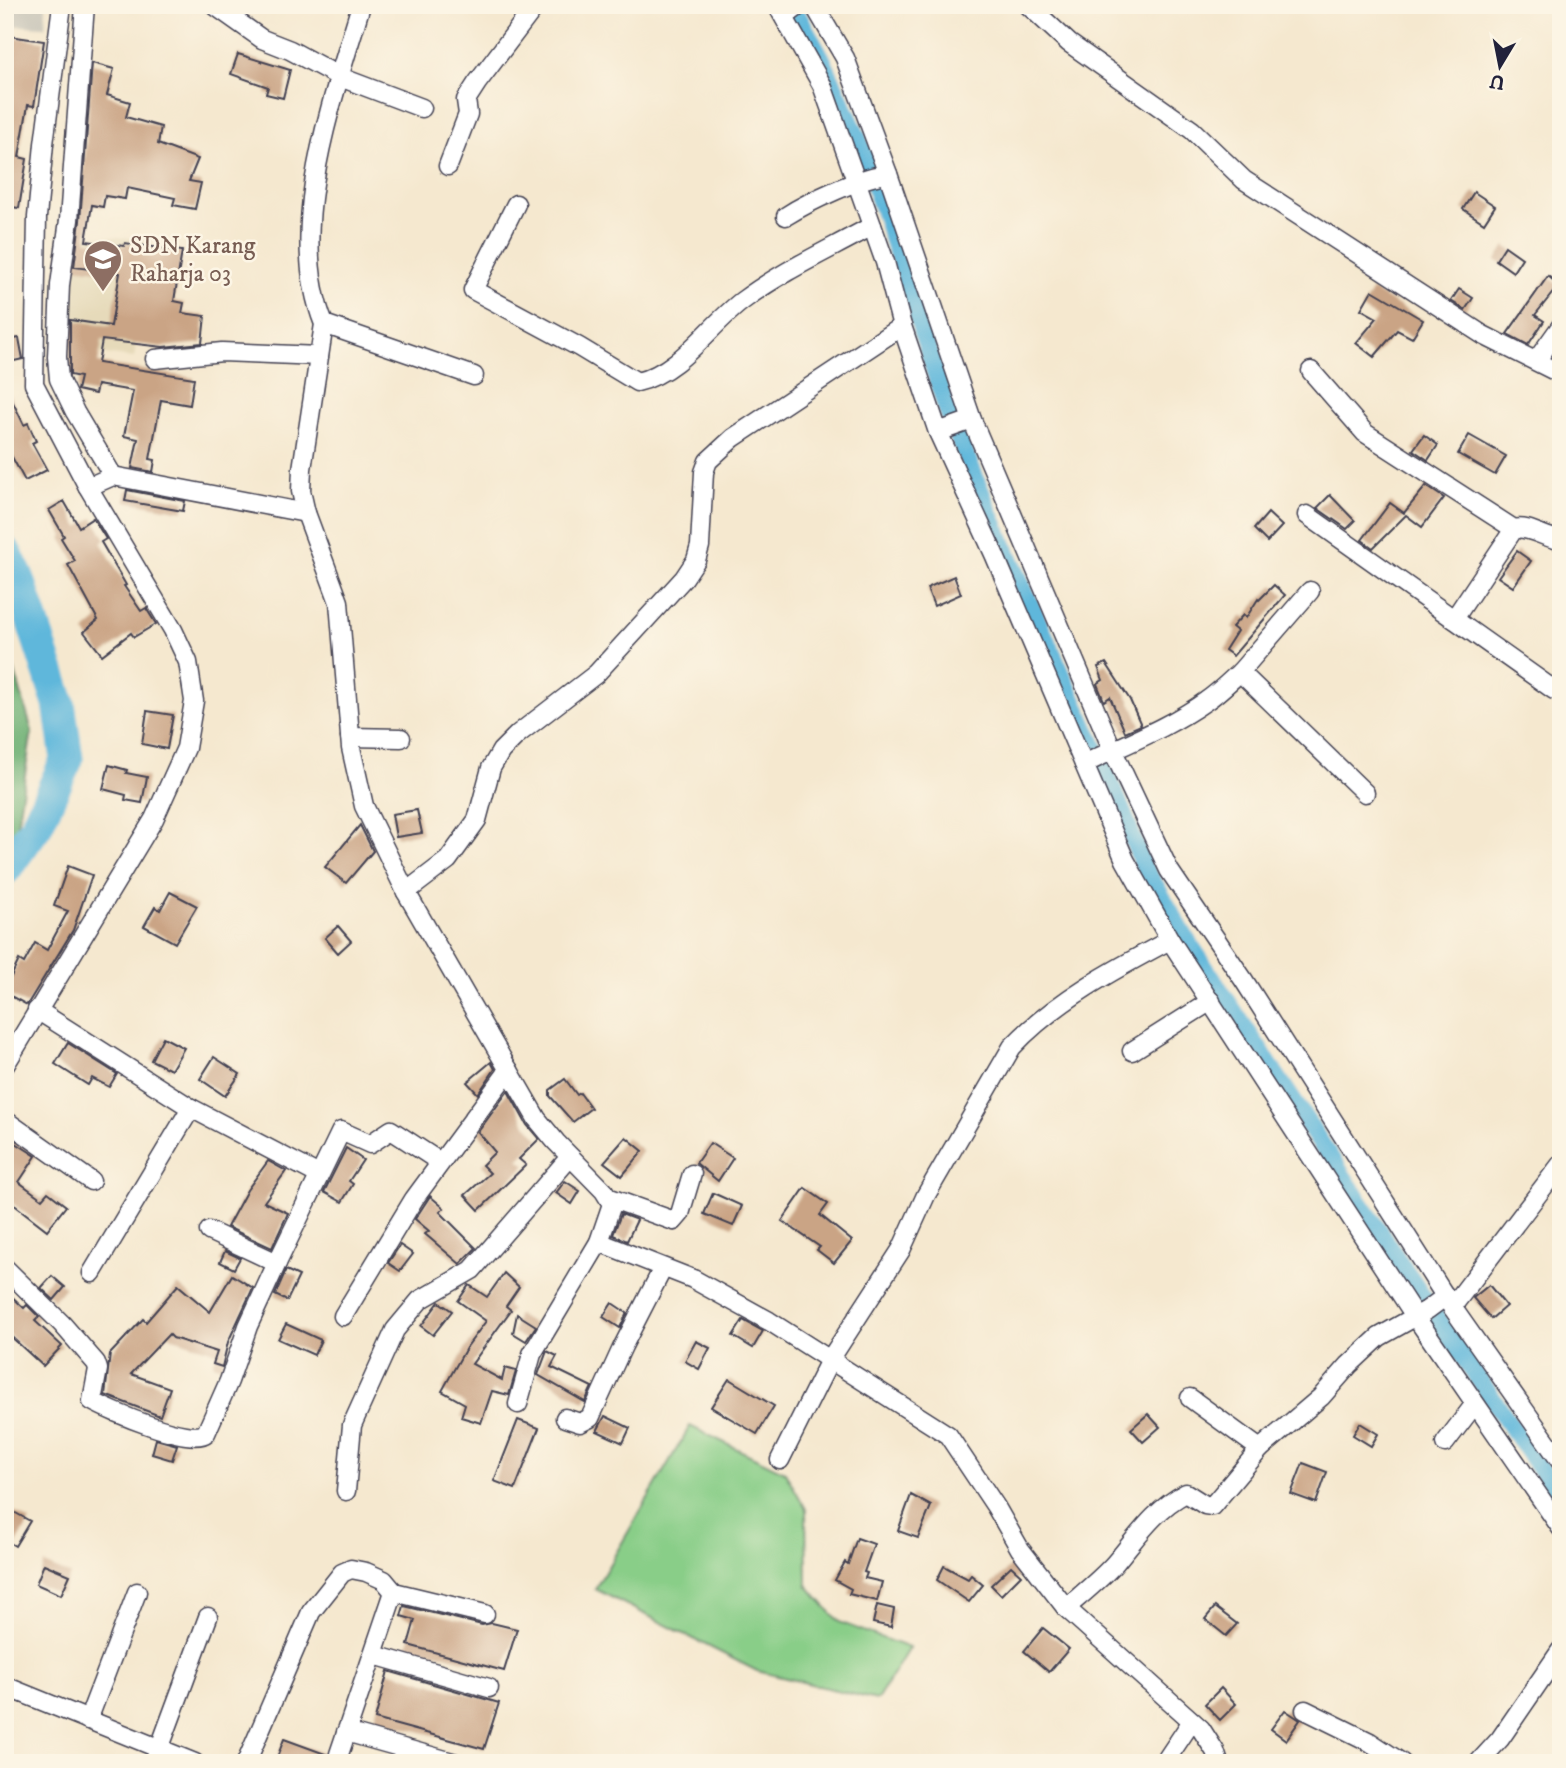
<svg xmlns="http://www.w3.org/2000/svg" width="1566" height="1768" font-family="'IM FELL DW Pica',serif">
	<rect width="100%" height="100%" fill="#fcf5e5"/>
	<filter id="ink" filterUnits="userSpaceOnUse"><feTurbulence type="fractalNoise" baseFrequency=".0143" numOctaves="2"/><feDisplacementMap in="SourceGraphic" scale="14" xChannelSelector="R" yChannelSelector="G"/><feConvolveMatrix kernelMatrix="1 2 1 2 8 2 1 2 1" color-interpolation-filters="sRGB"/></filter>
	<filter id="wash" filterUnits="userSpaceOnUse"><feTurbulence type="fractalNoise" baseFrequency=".00686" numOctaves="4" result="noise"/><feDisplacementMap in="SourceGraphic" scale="28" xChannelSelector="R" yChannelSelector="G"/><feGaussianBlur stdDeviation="1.57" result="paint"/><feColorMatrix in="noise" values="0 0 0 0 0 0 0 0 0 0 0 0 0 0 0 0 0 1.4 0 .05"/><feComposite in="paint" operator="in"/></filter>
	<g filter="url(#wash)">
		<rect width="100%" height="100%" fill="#f5e8cf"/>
		<path fill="#e6daba" d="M67,235L151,239L134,358L61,348Z"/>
		<path fill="#c8c4b8" d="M5,5H46L45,27L5,25Z"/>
		<path fill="#89ce88" stroke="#567862" stroke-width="2" d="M690,1426L785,1472L806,1509L807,1585L839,1622L909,1648L877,1700L757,1671L595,1589Z"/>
		<path fill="#6eb174" stroke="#486a58" stroke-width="2" d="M5,637L32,731L16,832L5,849Z"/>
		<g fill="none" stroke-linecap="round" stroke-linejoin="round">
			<path stroke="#5eb7db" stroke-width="19" d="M791,5L821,58L861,146L884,211L948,412L990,515L1114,792L1144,867L1187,941L1418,1291L1561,1499"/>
			<path stroke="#5eb7db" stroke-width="33" d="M5,552L19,580L59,703L67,759L36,826L5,869"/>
		</g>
		<g id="blocks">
			<g fill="#caa485">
				<path d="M9,36L44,41L34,106L28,105L19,157L27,159L19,208L5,206V65Z"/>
				<path d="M238,54L290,70L283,98L266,94L268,87L231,74Z"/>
				<path d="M92,63L114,69L107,95L130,102L126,117L161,127L158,144L198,159L189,181L201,183L195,209L173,205L175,198L127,188L125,199L105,196L103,207L92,205L86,241L124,246L125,243L182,251L174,301L184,303L182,313L205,316L202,343L163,347L102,340L98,363L194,378L190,405L161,400L150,459L155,460L153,472L132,468L138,439L124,436L133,391L97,385L95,394L77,390L80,377L70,375V320L111,326L120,273L74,267L80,221Z"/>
				<path d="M1474,192L1495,206L1484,223L1463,209Z"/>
				<path d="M1505,246L1522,258L1513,272L1496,260Z"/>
				<path d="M1548,276L1559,285L1535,315L1544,321L1528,345L1507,334Z"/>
				<path d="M1459,289L1473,298L1465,310L1451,301Z"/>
				<path d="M1372,290L1423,320L1412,338L1397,330L1374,357L1356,343L1377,318L1361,309Z"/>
				<path d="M19,338L23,359L5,363V341Z"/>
				<path d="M5,386L24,425L28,423L36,441L32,443L47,470L25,481L5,444Z"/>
				<path d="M1424,435L1438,445L1428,460L1413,450Z"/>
				<path d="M1469,435L1506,456L1495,475L1458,454Z"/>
				<path d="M1426,486L1444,498L1422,527L1406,515L1373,548L1362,540L1390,503L1404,513Z"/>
				<path d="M127,490L185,501L183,511L125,501Z"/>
				<path d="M1330,495L1355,521L1347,529L1317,508Z"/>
				<path d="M64,501L79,527L93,518L106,539L101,542L126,585L124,586L141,611L146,608L156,624L134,637L131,633L102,655L84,632L98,620L68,565L75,561L61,538L64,536L49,510Z"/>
				<path d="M1268,513L1282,526L1267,542L1254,529Z"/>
				<path d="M1517,551L1531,561L1513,587L1498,577Z"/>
				<path d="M954,576L961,594L934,606L927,588Z"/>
				<path d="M1274,585L1285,595L1233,656L1225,650L1237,631L1232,627L1243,615L1246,618L1258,599L1259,600Z"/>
				<path d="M1106,663L1130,700L1141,725L1125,732L1110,697L1104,701L1097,684L1103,680L1098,667Z"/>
				<path d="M147,711L173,715L167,749L142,744Z"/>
				<path d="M109,765L127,770L126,773L147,777L142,803L125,800L126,795L103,789Z"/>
				<path d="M417,810L422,833L396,837L392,814Z"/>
				<path d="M360,825L373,851L346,883L325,867Z"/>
				<path d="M68,866L92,875L73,930L27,1005L5,993V989L19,960L24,963L35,943L47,950L68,911L54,906Z"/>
				<path d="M170,892L197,906L175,943L144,926L155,907L160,910Z"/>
				<path d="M338,926L351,941L338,953L325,938Z"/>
				<path d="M163,1037L184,1048L171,1070L151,1060Z"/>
				<path d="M68,1043L117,1074L109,1087L92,1078L88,1085L55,1064Z"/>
				<path d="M214,1057L240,1074L225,1096L200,1079Z"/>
				<path d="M491,1062L495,1069L478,1094L467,1082Z"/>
				<path d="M565,1079L577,1095L580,1093L591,1108L573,1122L550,1096V1090Z"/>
				<path d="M508,1091L527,1125L539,1139L519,1159L526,1165L479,1210L465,1195L490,1173L482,1165L495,1152L478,1132Z"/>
				<path d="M5,1136L36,1156L19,1182L42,1199L48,1192L66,1206L47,1230L8,1200L5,1203Z"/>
				<path d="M626,1137L643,1151L622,1176L604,1162Z"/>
				<path d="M710,1143L733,1158L718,1181L696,1163Z"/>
				<path d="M346,1148L363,1160L349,1181L353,1184L342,1202L324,1192Z"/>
				<path d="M268,1161L286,1171L264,1202L288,1213L272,1248L227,1227L247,1190Z"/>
				<path d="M565,1181L580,1191L572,1204L556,1193Z"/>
				<path d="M805,1188L828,1204L820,1215L852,1241L834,1263L817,1250L820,1247L782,1221Z"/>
				<path d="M713,1193L742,1206L733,1226L704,1214Z"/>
				<path d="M430,1196L444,1208L440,1212L476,1248L460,1264L425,1234L429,1231L415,1219Z"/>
				<path d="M621,1214L637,1220L627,1241L613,1235Z"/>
				<path d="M400,1245L413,1254L400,1271L388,1263Z"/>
				<path d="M225,1251L240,1258L234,1269L220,1262Z"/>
				<path d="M286,1270L299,1276L287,1301L275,1295Z"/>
				<path d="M504,1273L519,1287L506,1306L511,1310L472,1364L502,1380L505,1368L516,1371L509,1395L492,1391L481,1423L461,1417L465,1404L442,1391L466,1348L486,1321L458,1301L469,1285L487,1297Z"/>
				<path d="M232,1275L253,1288L228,1342L222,1367L213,1364L217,1352L173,1338L169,1334L131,1374L170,1388L160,1416L105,1395L110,1354L143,1319L146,1322L178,1285L210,1312Z"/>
				<path d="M52,1276L65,1287L54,1300L41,1288Z"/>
				<path d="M1489,1285L1506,1306L1491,1319L1473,1298Z"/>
				<path d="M5,1290L24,1308L27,1305L39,1317L35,1321L62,1346L43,1366L5,1331Z"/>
				<path d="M439,1302L452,1311L433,1335L421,1326Z"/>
				<path d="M612,1303L627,1313L620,1328L603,1317Z"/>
				<path d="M517,1314L536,1326L526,1341L513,1333Z"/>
				<path d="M743,1320L763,1331L753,1348L733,1336Z"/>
				<path d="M286,1324L321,1340L314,1355L278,1339Z"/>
				<path d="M696,1341L710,1348L699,1369L685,1361Z"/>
				<path d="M547,1351L557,1356L551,1367L592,1387L585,1402L538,1375Z"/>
				<path d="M729,1379L774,1406L757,1434L711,1407Z"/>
				<path d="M1148,1414L1160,1427L1143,1442L1131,1429Z"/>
				<path d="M605,1416L630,1428L623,1443L597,1431Z"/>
				<path d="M518,1420L539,1428L515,1489L494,1481Z"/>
				<path d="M1360,1423L1378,1434L1371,1446L1353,1435Z"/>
				<path d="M156,1439L177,1445L172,1460L152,1454Z"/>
				<path d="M1303,1463L1327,1472L1316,1503L1291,1494Z"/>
				<path d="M911,1495L931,1506L918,1538L898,1531Z"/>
				<path d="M5,1507L30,1521L15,1546L5,1540Z"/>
				<path d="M857,1538L874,1544L864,1572L867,1573L865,1578L882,1582L877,1601L849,1594L851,1589L835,1580L845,1562L848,1564Z"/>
				<path d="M44,1564L70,1575L61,1595L36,1584Z"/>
				<path d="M944,1566L968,1579L971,1575L983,1585L969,1602L937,1580Z"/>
				<path d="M1011,1566L1021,1575L1001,1595L991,1585Z"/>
				<path d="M877,1605L894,1609L891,1627L873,1623Z"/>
				<path d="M404,1606L482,1625L492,1623L517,1629L504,1671L408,1645L415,1620L401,1616Z"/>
				<path d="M1215,1607L1237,1624L1226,1636L1205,1619Z"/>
				<path d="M1043,1628L1069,1649L1049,1672L1024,1651Z"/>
				<path d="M388,1671L499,1703L484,1749L375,1719Z"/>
				<path d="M1221,1688L1236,1704L1220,1720L1205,1704Z"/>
				<path d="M1285,1710L1300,1720L1286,1740L1271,1729Z"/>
				<path d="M284,1739L328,1755L332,1763H275Z"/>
			</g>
		</g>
	</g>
	<g filter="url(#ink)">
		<use href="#blocks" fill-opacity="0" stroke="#424051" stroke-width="2"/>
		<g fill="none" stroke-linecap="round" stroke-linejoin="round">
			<defs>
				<g id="minor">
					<path d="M85,5L69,220L60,285L57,357L59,379L75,412L113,476"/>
					<path d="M214,5L262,39L290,50L340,77L422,108"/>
					<path d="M361,5C333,100 285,227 324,324L302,469L301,491L306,513L339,602L351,748L364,806L406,892L537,1119L556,1142L604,1191L612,1204L599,1242L532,1354L518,1404"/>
					<path d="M777,5L822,85L885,262L902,326L938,432L994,554L1125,860L1170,940L1415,1316L1561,1528"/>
					<path d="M814,5L845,58L888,174L972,420L1113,751L1169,870L1243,979L1452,1307L1561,1462"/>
					<path d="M1028,5L1069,43L1192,130L1244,180L1483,335L1561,374"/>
					<path d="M784,17L800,5"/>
					<path d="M448,166L468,114L466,100L477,83L536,5"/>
					<path d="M516,204L473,290L579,347L637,382C680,372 708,327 742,301C782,271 829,250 872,226"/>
					<path d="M786,216C808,202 862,176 888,174"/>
					<path d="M324,324L474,376"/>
					<path d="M155,359L222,352L319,356"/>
					<path d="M1536,361L1561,326"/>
					<path d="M1311,371L1365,433L1514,529C1529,525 1545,539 1561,540"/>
					<path d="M938,432L972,420"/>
					<path d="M88,487L113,476L306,513"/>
					<path d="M1307,515L1554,690L1561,688"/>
					<path d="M1454,619L1514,529"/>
					<path d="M1240,672L1310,591"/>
					<path d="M350,737L401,738"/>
					<path d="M1084,764C1125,744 1168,728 1206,701C1218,693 1229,682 1240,672L1365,793"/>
					<path d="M406,892L448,860L477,820L491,768L501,751L518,734L596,674L684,578L696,560L700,546L704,472L708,461L733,438L902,326"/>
					<path d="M37,1010L191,1108L319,1175"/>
					<path d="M1132,1051L1211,1001"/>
					<path d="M5,1065L154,819L186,748L194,701L188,662L173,630L88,487L34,384L37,217L44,144L62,5"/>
					<path d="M5,1120L91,1181"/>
					<path d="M610,1198L674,1221L680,1214L692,1174"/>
					<path d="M209,1231L277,1263L341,1131L370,1144L391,1130L440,1162"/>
					<path d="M599,1242L693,1279L769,1321L948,1435L996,1507L1020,1549L1066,1608L1201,1729L1215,1751L1219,1763"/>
					<path d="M5,1268L62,1324L96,1363L98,1369L92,1401C109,1411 192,1446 206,1433L229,1381L248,1326L277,1263"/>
					<path d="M92,1273L191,1108"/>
					<path d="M1452,1307L1561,1164"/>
					<path d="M343,1316L414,1199L509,1070"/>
					<path d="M1190,1398L1260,1449L1321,1397L1349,1365L1379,1337L1427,1310L1446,1296"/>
					<path d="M565,1418L580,1423L590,1418L623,1346L663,1268"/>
					<path d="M1445,1443L1474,1405"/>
					<path d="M780,1460L831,1358L901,1250L926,1195L1012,1047C1055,1001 1115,969 1170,940"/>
					<path d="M346,1491L352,1425L395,1330L420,1300L472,1270L570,1157"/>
					<path d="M394,1592L485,1614"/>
					<path d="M1066,1608C1082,1594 1101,1579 1115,1563C1137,1537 1155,1509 1186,1493L1205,1505L1212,1506L1260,1449"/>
					<path d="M374,1655L489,1688"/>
					<path d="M5,1686L195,1763"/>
					<path d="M1305,1710L1370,1742L1402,1763"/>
					<path d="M88,1720L137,1592"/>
					<path d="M346,1732L456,1763"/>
					<path d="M154,1763L208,1617"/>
					<path d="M246,1763L311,1612L342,1573L351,1569L366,1572L384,1580L394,1592L339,1754"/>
					<path d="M1164,1763L1192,1721"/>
					<path d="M1478,1763L1500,1739L1561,1650"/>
				</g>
			</defs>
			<use href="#minor" stroke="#424051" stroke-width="21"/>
			<use href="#minor" stroke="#fff" stroke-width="18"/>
		</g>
	</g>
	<defs>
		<symbol id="school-pin" viewBox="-11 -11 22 30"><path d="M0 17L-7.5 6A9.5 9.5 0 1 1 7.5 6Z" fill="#8d6e63" stroke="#fcf5e5"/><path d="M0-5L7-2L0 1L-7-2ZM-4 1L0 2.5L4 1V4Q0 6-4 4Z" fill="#fff"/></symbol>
	</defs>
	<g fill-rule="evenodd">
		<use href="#school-pin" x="81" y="237" width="44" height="60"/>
	</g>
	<g text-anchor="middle" stroke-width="5" stroke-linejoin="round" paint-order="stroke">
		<g font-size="24" fill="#785e54" stroke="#fcf5e5" text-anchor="start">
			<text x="130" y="253">SDN Karang<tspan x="130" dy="28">Raharja 03</tspan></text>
		</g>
	</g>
	<rect width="1566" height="1768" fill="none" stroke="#fcf5e5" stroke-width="28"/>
	<g transform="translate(1500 66) rotate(190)" stroke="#fcf5e5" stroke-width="5" paint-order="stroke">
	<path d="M0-5L12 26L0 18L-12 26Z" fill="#22223b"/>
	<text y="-10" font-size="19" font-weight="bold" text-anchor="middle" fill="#22223b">U</text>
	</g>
</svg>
